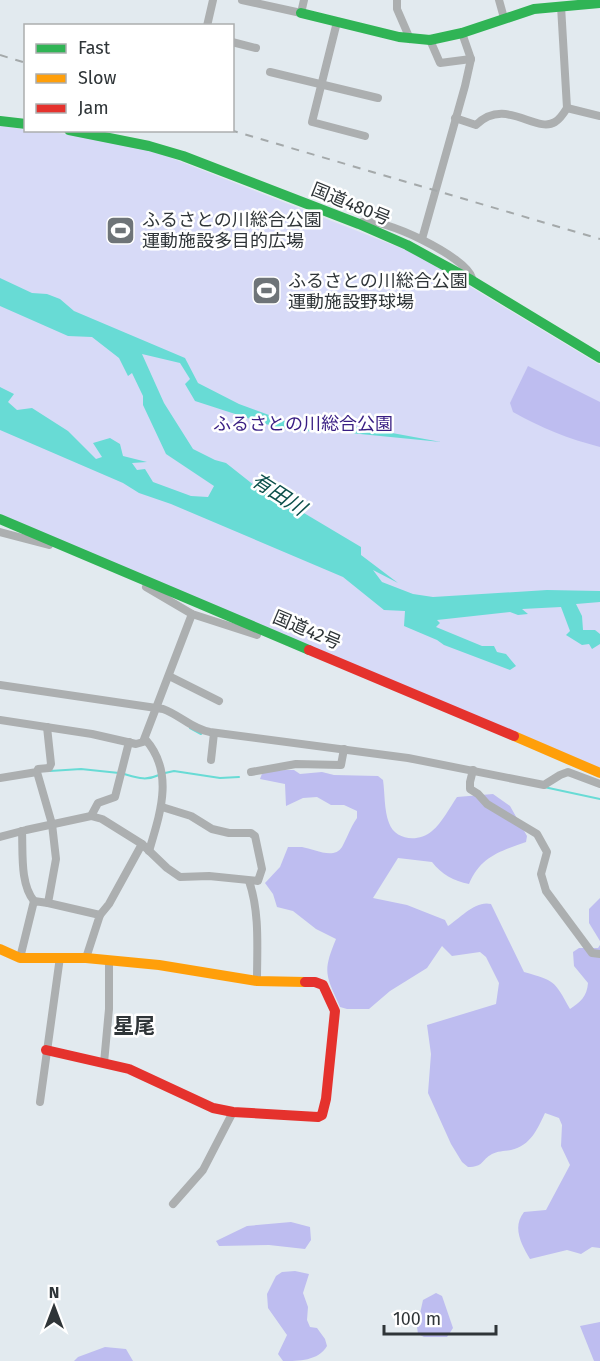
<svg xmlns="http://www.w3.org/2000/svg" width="600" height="1361" font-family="'Fira Sans','Noto Sans JP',sans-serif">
	<rect width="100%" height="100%" fill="#e2eaef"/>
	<path fill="#d7daf7" d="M0,125L26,130L43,131L73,135L151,150L416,254L600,365V768L0,517Z"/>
	<g fill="#bebdf0">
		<path d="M528,366L600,402V447C569,439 541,428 513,412L510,403Z"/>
		<path d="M287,770H294L300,774L322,772L334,775L378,776L383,780C385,794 384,810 389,823C395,840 418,843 432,831C442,823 450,807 457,797L493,794L510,806L527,836L526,842C500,851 480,857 469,884C454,881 441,874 432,862L398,858L373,898L407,905L445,920L448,926C460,918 476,900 491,904L524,972C555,981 554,980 570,1009C580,1002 587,997 588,983L574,966L573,952L579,948H598L600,945V1248L592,1247L581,1254L567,1250L530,1259C521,1244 512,1227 524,1212L546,1210L570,1165L561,1146L562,1125L559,1118L545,1113C537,1130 531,1145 511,1150C505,1151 497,1151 492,1154C481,1160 484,1167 468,1167L462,1162L451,1144L428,1093L431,1054L427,1025L496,1004L499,983L486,957L480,952L452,956L442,946L427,968L390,991L369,1009H347L340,1007C326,975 322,973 336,939L316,929L293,911L277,907L273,894L265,883L280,867L288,847C293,847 298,847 302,847C314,849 334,860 342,847C348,836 350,828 357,818V811L344,805H331L317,797L303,798L286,806L285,784L260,779L263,771Z"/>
		<path d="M600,898V941L589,923V909Z"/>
		<path d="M291,1222L310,1227L311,1240L305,1249L269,1245L219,1246L216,1241L247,1226Z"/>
		<path d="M295,1271L309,1274L303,1293L308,1307L307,1320L310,1327L317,1328L325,1339L327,1346C318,1361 299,1361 283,1361L278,1354L287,1335L268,1308L267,1294L276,1276L282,1272Z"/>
		<path d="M436,1293L442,1296L453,1328L447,1337H424L418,1334L417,1327L423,1300Z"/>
		<path d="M600,1322V1361H594L580,1326Z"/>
		<path d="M105,1347L126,1349L133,1361H74L78,1357Z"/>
	</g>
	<path fill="#68dbd5" d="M0,278L32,293L47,294L60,299L74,311L185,358L198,383L239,404L296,425L316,423L365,428L441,442L340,432L299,431L275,427L195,401L185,384L190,379L180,363L142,354L164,403L193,449L215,460L226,463L260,490L272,494L361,547V555L398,583L373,570L382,582L413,594L433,597L547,590L600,591V602L576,604L582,616L583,630H595L600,634V644L592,649L589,644L582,645L566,635L570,631L561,607L522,609L528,614L518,615L510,612L437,620L440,623L436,627L482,646H494L497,652L506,654L516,666L510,670L444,645L437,640L404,626L405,611L384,610L343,577L171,504L139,493L123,483L0,430V387L14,394L8,402L17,410L32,408L68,431L96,459L102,457L93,443L110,438L120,444L123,456L147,462L132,463L137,470L145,469L153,482L191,496L208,497L214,486L166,454L143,405V396L132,373L128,376L119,358L92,337L68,336L0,306Z"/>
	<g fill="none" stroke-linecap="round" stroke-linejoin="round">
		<g stroke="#68dbd5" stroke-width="2">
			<path d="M190,728L201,734"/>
			<path d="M50,771L81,769L119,773"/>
			<path d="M165,773L174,771L220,778L239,777"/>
			<path d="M124,774C138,778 146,781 159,775"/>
			<path d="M544,787L600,799"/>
		</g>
		<g stroke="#acafb0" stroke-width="8">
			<path d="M242,0L301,13L304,0"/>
			<path d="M397,0V9L410,39"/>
			<path d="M499,0L504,18"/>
			<path d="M337,22L312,122L365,136"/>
			<path d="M207,26L213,0"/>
			<path d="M430,40L440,63L471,59"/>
			<path d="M232,42L256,48"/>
			<path d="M270,72L378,98"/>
			<path d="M567,108L600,116"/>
			<path d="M455,118L476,125C505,96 536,134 555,122C560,119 564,113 567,108L561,6"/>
			<path d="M362,222C381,216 467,257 472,278"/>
			<path d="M422,239L465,86L471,59L462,33"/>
			<path d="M0,532L49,545"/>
			<path d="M146,587L192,614L257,635"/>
			<path d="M169,676L219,701"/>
			<path d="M0,685L163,709C180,715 192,729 210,732L408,758L544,785L560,775L568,772L600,784"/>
			<path d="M0,720L92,734L136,744L143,742L192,614"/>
			<path d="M145,739C175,772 160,814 149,851"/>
			<path d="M211,760L214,733"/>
			<path d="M473,770L470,782V789L478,794L487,804L537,834L547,852L541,874L546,891L592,953L600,954"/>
			<path d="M37,772L52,824L56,859L48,903L100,915L86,958"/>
			<path d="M251,772L296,764L341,765L344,749"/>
			<path d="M0,778L37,772L38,769L49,768L51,764L47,727"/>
			<path d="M91,816L102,819L142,844L167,868L180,877L209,876L258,881L262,869L255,836L251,833H229L212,829L191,816L162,807"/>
			<path d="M22,831C23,853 20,884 34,901"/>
			<path d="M0,837L26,830L91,816L98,803L115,797L129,742"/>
			<path d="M249,881C260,913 257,948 257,981"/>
			<path d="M100,915L109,904L142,844"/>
			<path d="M20,958L34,901L48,903"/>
			<path d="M104,1063L109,1009V960"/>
			<path d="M40,1102L60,957"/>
			<path d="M173,1204L203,1170L233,1112"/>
		</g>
		<g stroke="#30b455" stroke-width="10">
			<path d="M301,13L399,37L430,40L462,33L534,9L600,3"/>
			<path d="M0,121L26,124"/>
			<path d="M69,130L149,146L183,156L359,224L407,245L471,280L600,358"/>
			<path d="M0,519L309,650"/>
		</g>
		<g stroke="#ff9f0a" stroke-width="10">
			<path d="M514,736L600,773"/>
			<path d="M0,949L20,958H86L159,965L257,981L305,982"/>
		</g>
		<g stroke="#e5322d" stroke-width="10">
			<path d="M309,650L514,736"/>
			<path d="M46,1050L129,1069L213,1108L233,1112L318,1117L322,1115L326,1099L335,1011L323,985L315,982H305"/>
		</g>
		<g stroke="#a4a9aa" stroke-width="2" stroke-dasharray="8 8" stroke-linecap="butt">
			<path d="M0,55L26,63"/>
			<path d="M230,130L600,239"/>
		</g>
	</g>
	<defs>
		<symbol id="stadium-square" viewBox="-11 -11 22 22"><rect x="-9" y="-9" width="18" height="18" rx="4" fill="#6e7478" stroke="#fff"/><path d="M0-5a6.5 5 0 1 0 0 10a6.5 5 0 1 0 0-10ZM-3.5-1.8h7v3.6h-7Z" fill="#fff"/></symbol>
	</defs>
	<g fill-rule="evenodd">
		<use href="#stadium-square" x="104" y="214" width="33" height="33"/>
		<use href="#stadium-square" x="250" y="274" width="33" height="33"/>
	</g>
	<g text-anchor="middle" stroke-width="5" stroke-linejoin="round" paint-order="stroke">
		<g font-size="18" fill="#2f3538" stroke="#fff">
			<text transform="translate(351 204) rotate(22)" y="6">国道480号</text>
			<text transform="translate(307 630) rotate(23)" y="6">国道42号</text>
		</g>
		<g font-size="18" fill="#2f3538" stroke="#fff" text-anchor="start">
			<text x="142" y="226">ふるさとの川総合公園<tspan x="142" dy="21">運動施設多目的広場</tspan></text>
			<text x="288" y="287">ふるさとの川総合公園<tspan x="288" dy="21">運動施設野球場</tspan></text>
		</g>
		<g font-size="18" fill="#391e83" stroke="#fff">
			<text x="303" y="430">ふるさとの川総合公園</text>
		</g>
		<g font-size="20" font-style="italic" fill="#0c4f4b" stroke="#fff">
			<text transform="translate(279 494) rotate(33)" y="7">有田川</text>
		</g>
		<g font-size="21" font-weight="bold" fill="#2f3538" stroke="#fff">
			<text x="134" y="1033">星尾</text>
		</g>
	</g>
	<rect x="24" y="24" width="210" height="108" fill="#ffffff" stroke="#acaeaf" stroke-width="1.5"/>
	<rect x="36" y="44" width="30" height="9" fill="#30b455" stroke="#acaeaf" stroke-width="1.5"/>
	<text x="78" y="54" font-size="18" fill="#2f3538">Fast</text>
	<rect x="36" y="74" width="30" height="9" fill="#ff9f0a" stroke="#acaeaf" stroke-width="1.5"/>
	<text x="78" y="84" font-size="18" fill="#2f3538">Slow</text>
	<rect x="36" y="104" width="30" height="9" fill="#e5322d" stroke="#acaeaf" stroke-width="1.5"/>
	<text x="78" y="114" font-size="18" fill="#2f3538">Jam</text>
	<g transform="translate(54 1307)" stroke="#ffffff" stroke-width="4.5" paint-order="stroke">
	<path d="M0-4.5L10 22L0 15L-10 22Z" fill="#2f3538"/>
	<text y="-9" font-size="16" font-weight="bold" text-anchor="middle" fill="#2f3538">N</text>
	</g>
	<path d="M384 1325v9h112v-9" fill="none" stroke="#2f3538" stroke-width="3"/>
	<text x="393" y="1325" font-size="18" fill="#2f3538" stroke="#ffffff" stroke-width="4.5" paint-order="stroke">100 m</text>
</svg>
